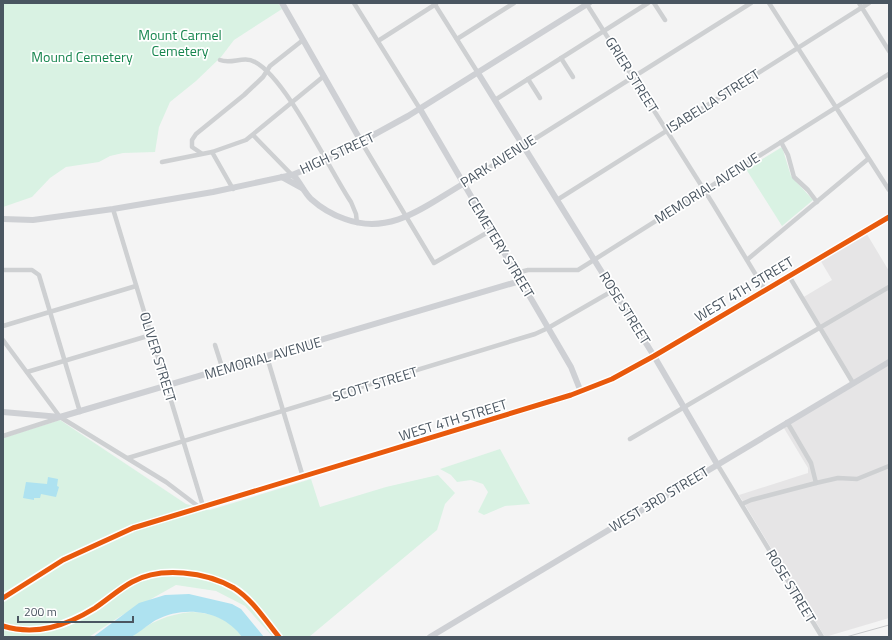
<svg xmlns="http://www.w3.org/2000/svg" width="892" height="640" font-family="'Titillium Web',sans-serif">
	<rect width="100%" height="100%" fill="#f4f4f4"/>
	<path fill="#e6e5e6" d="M865,231L889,271V618L825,637L739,495L808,473V468L782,425L853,383L802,298L832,280L819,258Z"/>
	<g fill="#d9f2e3">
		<path d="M3,3H278L282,9L234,40L221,57L196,81L170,102L159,127L155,152L123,153L110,156L99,162L66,167L50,178L32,197L3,207Z"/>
		<path d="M782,147L791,176L813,200L782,226L746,169Z"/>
		<path d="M60,420L186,504L210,510L311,479L320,507L386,487L438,475L455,493L445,504L437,530L309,637H273L245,606L216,591L176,585L119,617L89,637H3V438Z"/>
		<path d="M500,449L530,504L505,506L484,515L478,512L488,492L483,484L471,480L457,482L451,475L440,469Z"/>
		<path d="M192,612C213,613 230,619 242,637H131C150,622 168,614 192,612Z"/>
	</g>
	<g fill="#aee2f0">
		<path d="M48,477L58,479L57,486L59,487L56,497L41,494L40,498H34V500L23,498L26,482L47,484Z"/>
		<path d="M189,594L232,604L241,609L264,637H242C223,610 184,605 156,620C149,624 135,636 130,637C118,639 104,637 93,637L139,603L165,595Z"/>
	</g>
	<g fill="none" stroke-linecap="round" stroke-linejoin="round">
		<g stroke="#ced0d2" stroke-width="4.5">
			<path d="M354,3L420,109"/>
			<path d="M434,3L478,73"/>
			<path d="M586,3L713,204L765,290"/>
			<path d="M654,3L665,20"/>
			<path d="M769,3L889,190"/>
			<path d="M859,3L889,51"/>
			<path d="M457,39L514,3"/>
			<path d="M378,41L436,4"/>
			<path d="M561,58L573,77"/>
			<path d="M220,60C232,65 243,55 255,62C286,78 329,169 351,202L356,214L357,223"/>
			<path d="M528,79L540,98"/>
			<path d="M495,100L648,3"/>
			<path d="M253,135L292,175"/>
			<path d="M781,142L788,155L794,177L808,190L817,202"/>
			<path d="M362,143L434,263L490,231"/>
			<path d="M212,152L233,189"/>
			<path d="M201,153L192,147V140L196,134L244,95L263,77L270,66L303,40"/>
			<path d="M162,162L212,152L246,140L324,76"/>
			<path d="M463,184L751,3"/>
			<path d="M557,200L869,3"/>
			<path d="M113,209L203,506"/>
			<path d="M748,259L868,159"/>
			<path d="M3,270H32L39,275L80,412"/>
			<path d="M516,273L528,270H578L889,74"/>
			<path d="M789,276L853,383"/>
			<path d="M3,326L136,286"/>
			<path d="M3,340L60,417L166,482L199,507"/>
			<path d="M215,345L223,370"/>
			<path d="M267,357L303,477"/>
			<path d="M27,372L151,335"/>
			<path d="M787,422L811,463L816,483L838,478L857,479L889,466"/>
			<path d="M3,436L59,418"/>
			<path d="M630,439L889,287"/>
			<path d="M128,458L535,334L548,328L614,290"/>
			<path d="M717,464L822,637"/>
			<path d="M742,504L751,500L816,483"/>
		</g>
		<g stroke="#ced0d4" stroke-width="6">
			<path d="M282,3L362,143"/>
			<path d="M478,73L654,356L717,464"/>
			<path d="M420,109L571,367L581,392"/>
			<path d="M292,175L295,177C301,184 304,192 311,199C321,208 333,215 345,219C391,236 425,206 463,184"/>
			<path d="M282,177L302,188"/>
			<path d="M3,219L33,220L113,209L213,192L292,175L326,161L408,116L589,3"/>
			<path d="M3,412L60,417L520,281"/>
			<path d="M430,637L889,362"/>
		</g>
		<path stroke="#caced1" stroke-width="7" d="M3,598L63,560L133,528L571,395L612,379L654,356L889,217"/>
		<path stroke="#c9cacc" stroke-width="1" d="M846,637L889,625"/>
		<defs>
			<g id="cycleway">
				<path d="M3,598L63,560L133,528L571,395L612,379L654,356L889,217"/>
				<path d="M3,626C36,636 66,626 95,608C107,600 119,589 132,582C161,566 206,572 234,588C253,600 265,620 279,637"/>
			</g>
		</defs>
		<use href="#cycleway" stroke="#fff" stroke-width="8"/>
		<use href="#cycleway" stroke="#e8590c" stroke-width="5"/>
	</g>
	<g text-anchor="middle" stroke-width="3.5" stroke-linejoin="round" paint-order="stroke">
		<g font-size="14" fill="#17864f" stroke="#fff">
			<text x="180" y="40">Mount Carmel<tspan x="180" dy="16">Cemetery</tspan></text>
			<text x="82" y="62">Mound Cemetery</text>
		</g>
		<g font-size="14" fill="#4a5661" stroke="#fff">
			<text transform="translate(632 75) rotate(58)" y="5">GRIER STREET</text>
			<text transform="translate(713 101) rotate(-32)" y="5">ISABELLA STREET</text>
			<text transform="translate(337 153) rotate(-25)" y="5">HIGH STREET</text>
			<text transform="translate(498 161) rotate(-32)" y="5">PARK AVENUE</text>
			<text transform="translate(707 188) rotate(-32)" y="5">MEMORIAL AVENUE</text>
			<text transform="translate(501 247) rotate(59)" y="5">CEMETERY STREET</text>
			<text transform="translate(744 289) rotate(-31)" y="5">WEST 4TH STREET</text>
			<text transform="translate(625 308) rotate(58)" y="5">ROSE STREET</text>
			<text transform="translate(158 357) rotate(73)" y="5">OLIVER STREET</text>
			<text transform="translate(263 358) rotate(-16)" y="5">MEMORIAL AVENUE</text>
			<text transform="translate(375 384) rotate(-17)" y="5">SCOTT STREET</text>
			<text transform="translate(453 420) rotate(-17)" y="5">WEST 4TH STREET</text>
			<text transform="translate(659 499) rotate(-31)" y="5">WEST 3RD STREET</text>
			<text transform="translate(791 586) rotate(59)" y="5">ROSE STREET</text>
		</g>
	</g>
	<rect width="892" height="640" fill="none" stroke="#4a5661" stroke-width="8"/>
	<path d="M18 616v6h115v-6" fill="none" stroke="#4a5661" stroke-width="2"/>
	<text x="24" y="616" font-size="12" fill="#4a5661" stroke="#ffffff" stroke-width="3" paint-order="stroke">200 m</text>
</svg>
